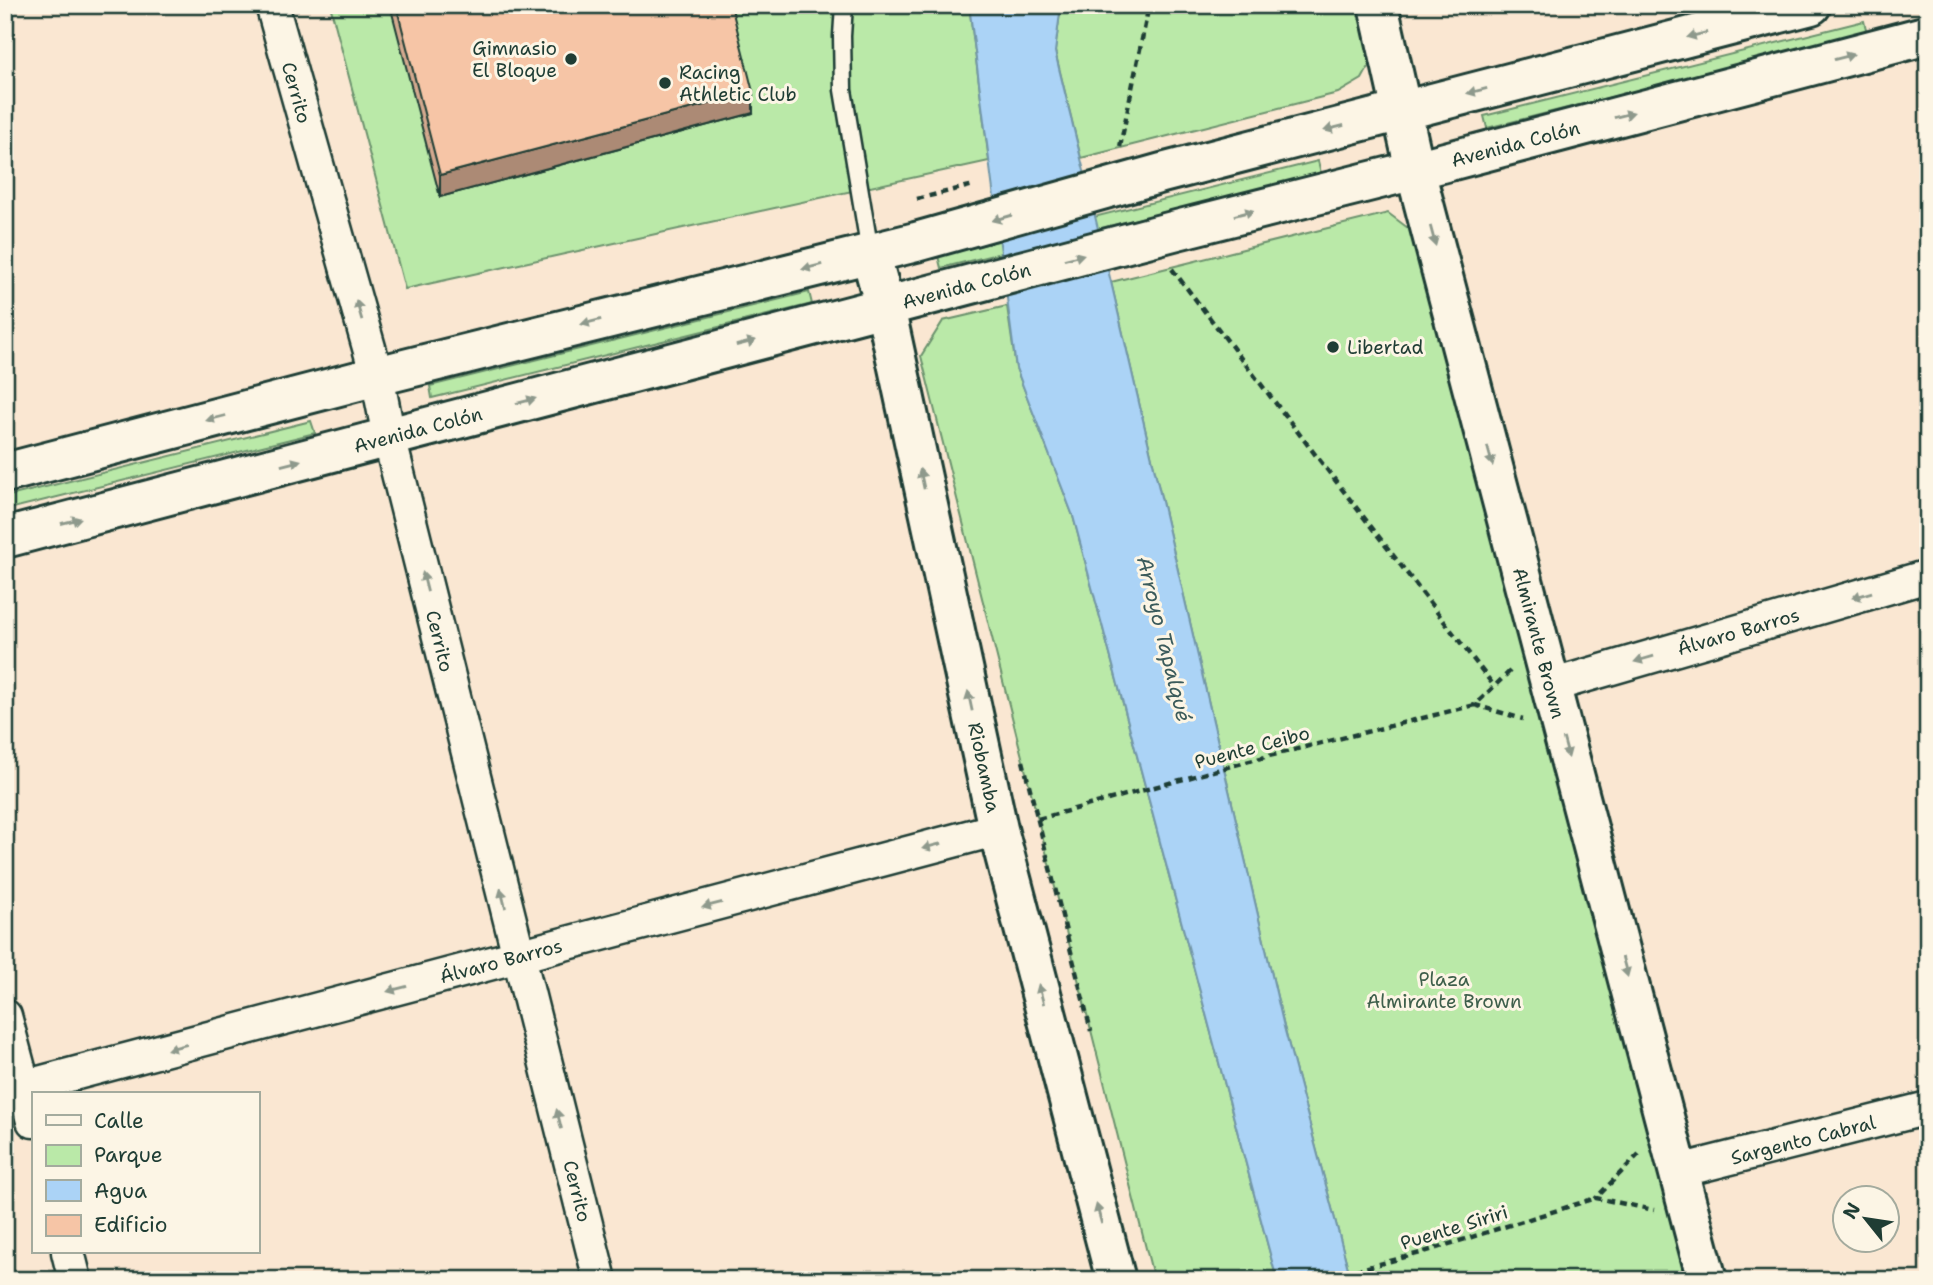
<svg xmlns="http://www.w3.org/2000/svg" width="1933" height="1285" font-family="'Shantell Sans',sans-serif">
	<rect width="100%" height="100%" fill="#fae7d2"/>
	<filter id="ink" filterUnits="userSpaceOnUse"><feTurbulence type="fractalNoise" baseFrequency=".0143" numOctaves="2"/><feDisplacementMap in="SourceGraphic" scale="14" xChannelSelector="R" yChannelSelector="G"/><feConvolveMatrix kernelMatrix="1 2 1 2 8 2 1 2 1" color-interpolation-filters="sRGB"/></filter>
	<g filter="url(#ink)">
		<g fill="#bae9a8" stroke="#6c936e" stroke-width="2">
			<path d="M330,5H969L989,161L405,289Z"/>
			<path d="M1061,5H1360L1372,61L1362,79L1338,93L1081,158L1055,51Z"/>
			<path d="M1864,21L1867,33L1487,128L1484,116Z"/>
			<path d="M1318,161L1321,173L941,268L938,256Z"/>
			<path d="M1388,213L1416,234L1689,1280H1351L1284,1027L1111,282Z"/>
			<path d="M809,292L812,304L432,398L430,386Z"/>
			<path d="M1007,306L1016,368L1073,516L1277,1280H1154L921,356L943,321Z"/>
			<path d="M311,421L315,433L5,510V497Z"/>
		</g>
		<path fill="#abd3f6" stroke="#7397a8" stroke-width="2" d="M969,5H1061L1055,52L1111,282L1284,1027L1351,1280H1277L1073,516L1016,368Z"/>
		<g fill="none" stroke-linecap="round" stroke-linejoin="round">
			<defs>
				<path id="lane" d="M844,5L842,36L843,90L870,252"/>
				<g id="street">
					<path id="s1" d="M272,5L377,376L389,437L600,1280"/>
					<path id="s2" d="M1550,686L1928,576"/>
					<path d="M5,1016L33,1121"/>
					<path id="s3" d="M5,1092L998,829"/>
					<path id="s4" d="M1679,1171L1928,1108"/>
					<path d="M68,1252L75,1280"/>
				</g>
				<g id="secondary">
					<path id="s5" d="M1378,5L1415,170L1707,1280"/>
					<path id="s6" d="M870,252L885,307L998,829L1116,1280"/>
					<path d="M5,473L377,376L916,242L1162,173L1811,5"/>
					<path id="s7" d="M5,538L1177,230L1415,170L1928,35"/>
				</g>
			</defs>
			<use href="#lane" stroke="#1f3d34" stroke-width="21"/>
			<use href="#street" stroke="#1f3d34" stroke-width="37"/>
			<use href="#secondary" stroke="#1f3d34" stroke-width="44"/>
			<g stroke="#1f3d34" stroke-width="4.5" stroke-dasharray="7 5" stroke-linecap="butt">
				<path d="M1120,147L1149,5"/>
				<path d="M917,199L974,185"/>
				<path d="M1172,269L1494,686"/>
				<path d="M1510,671L1475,705L1523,719"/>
				<path d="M1023,761L1091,1031"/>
				<path d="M1038,819L1257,759L1475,705"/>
				<path d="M1639,1154L1596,1198L1654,1210"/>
				<path d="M1320,1280L1424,1252L1596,1198"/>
			</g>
			<use href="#lane" stroke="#fcf5e5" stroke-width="16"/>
			<use href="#street" stroke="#fcf5e5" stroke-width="32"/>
			<use href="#secondary" stroke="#fcf5e5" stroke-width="38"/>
		</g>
		<path fill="#d4a98f" stroke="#1f3d34" stroke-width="2" d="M390,5H731L753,113L440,197Z"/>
		<path fill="#ac8a74" stroke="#1f3d34" stroke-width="2" d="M753,92V113L440,197V175Z"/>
		<path fill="#f6c5a6" stroke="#1f3d34" stroke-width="2" d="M396,5H731L753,92L440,175Z"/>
		<defs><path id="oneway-solid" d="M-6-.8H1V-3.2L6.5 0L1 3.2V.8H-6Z" transform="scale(1.75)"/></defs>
		<g fill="#8e998c">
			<use href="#oneway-solid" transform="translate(1697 35) rotate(166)"/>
			<use href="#oneway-solid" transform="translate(1844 57) rotate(-15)"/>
			<use href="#oneway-solid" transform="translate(1477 91) rotate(166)"/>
			<use href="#oneway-solid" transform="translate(1624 115) rotate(-15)"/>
			<use href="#oneway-solid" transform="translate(1334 128) rotate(165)"/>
			<use href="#oneway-solid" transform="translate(1244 213) rotate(-14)"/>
			<use href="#oneway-solid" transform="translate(1002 218) rotate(164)"/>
			<use href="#oneway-solid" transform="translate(1433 236) rotate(75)"/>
			<use href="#oneway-solid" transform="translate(1074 257) rotate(-15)"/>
			<use href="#oneway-solid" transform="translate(812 267) rotate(166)"/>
			<use href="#oneway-solid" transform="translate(359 310) rotate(-106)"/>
			<use href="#oneway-solid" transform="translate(591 322) rotate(166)"/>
			<use href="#oneway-solid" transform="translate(746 343) rotate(-15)"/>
			<use href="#oneway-solid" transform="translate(526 401) rotate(-15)"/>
			<use href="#oneway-solid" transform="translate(216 418) rotate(165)"/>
			<use href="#oneway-solid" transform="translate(1490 456) rotate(75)"/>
			<use href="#oneway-solid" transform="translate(291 463) rotate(-15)"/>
			<use href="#oneway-solid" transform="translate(922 479) rotate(-102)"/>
			<use href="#oneway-solid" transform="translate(71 521) rotate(-15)"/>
			<use href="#oneway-solid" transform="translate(425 582) rotate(-104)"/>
			<use href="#oneway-solid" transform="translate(1862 595) rotate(164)"/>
			<use href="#oneway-solid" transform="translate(1644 659) rotate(164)"/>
			<use href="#oneway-solid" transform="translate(970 701) rotate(-102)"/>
			<use href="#oneway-solid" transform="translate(1566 748) rotate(75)"/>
			<use href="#oneway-solid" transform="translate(932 846) rotate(165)"/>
			<use href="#oneway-solid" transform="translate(503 898) rotate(-104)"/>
			<use href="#oneway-solid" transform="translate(712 905) rotate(165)"/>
			<use href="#oneway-solid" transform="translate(1625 967) rotate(75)"/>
			<use href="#oneway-solid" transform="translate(397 989) rotate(165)"/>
			<use href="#oneway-solid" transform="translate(1041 994) rotate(-105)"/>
			<use href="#oneway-solid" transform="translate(177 1047) rotate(165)"/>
			<use href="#oneway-solid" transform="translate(559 1119) rotate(-104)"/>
			<use href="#oneway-solid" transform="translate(1099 1214) rotate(-105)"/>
		</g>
	</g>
	<g fill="#1f3d34" stroke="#fcf5e5" stroke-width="2.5">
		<circle cx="571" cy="59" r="7"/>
		<circle cx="665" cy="83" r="7"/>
		<circle cx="1333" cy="347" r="7"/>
	</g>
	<g text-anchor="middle" stroke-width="6" stroke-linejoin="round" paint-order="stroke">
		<g font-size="19" fill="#1f3d34" stroke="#fcf5e5" text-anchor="start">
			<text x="557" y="55" text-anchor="end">Gimnasio<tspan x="557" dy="22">El Bloque</tspan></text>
			<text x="679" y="79">Racing<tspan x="679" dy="22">Athletic Club</tspan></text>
			<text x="1347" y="354">Libertad</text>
		</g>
		<g font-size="19" fill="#1f3d34" stroke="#fcf5e5">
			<text dy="7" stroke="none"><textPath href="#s1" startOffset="91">Cerrito</textPath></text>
			<text dy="7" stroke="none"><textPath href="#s7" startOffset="1561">Avenida Colón</textPath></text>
			<text dy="7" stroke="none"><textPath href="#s7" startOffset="994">Avenida Colón</textPath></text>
			<text dy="7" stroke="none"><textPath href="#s7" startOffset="427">Avenida Colón</textPath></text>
			<text dy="7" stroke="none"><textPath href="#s2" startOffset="196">Álvaro Barros</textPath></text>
			<text dy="7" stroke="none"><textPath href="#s1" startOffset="658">Cerrito</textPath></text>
			<text dy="7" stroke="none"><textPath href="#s5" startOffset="658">Almirante Brown</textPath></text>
			<text transform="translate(1252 747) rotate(-15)" y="7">Puente Ceibo</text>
			<text dy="7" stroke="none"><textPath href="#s6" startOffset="528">Riobamba</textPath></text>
			<text dy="7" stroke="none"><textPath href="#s3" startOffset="513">Álvaro Barros</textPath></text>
			<text dy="7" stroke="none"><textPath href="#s4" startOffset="128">Sargento Cabral</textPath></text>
			<text dy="7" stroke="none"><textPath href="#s1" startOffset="1225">Cerrito</textPath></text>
			<text transform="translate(1454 1227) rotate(-17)" y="7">Puente Siriri</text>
		</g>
		<g font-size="19" fill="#3e5f4b" stroke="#fcf5e5">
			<text x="1444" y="986">Plaza<tspan x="1444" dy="22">Almirante Brown</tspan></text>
		</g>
		<g font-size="21" font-style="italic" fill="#3b5b5b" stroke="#fcf5e5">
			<text transform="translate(1164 639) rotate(76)" y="7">Arroyo Tapalqué</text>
		</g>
	</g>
	<rect width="1933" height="1285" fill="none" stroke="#fcf5e5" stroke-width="28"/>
	<rect x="14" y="14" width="1905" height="1257" fill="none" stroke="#1f3d34" stroke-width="2.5" filter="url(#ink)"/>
	<rect x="32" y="1092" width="228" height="161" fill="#fcf5e5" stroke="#a4ab9e" stroke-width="2"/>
	<rect x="46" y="1115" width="35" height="10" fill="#fcf5e5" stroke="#a4ab9e" stroke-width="2"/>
	<text x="94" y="1128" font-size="21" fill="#1f3d34">Calle</text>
	<rect x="46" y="1145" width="35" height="21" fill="#bae9a8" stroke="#a4ab9e" stroke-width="2"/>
	<text x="94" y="1162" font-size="21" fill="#1f3d34">Parque</text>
	<rect x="46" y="1180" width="35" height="21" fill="#abd3f6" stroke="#a4ab9e" stroke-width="2"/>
	<text x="94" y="1198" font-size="21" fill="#1f3d34">Agua</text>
	<rect x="46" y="1215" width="35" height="21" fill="#f6c5a6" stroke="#a4ab9e" stroke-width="2"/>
	<text x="94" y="1232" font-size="21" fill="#1f3d34">Edificio</text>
	<g transform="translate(1866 1219) rotate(300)"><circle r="33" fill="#fcf5e5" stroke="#a4ab9e" stroke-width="2"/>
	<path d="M0-5L12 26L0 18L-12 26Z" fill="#1f3d34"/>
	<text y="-10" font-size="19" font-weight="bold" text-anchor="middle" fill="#1f3d34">N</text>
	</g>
</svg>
